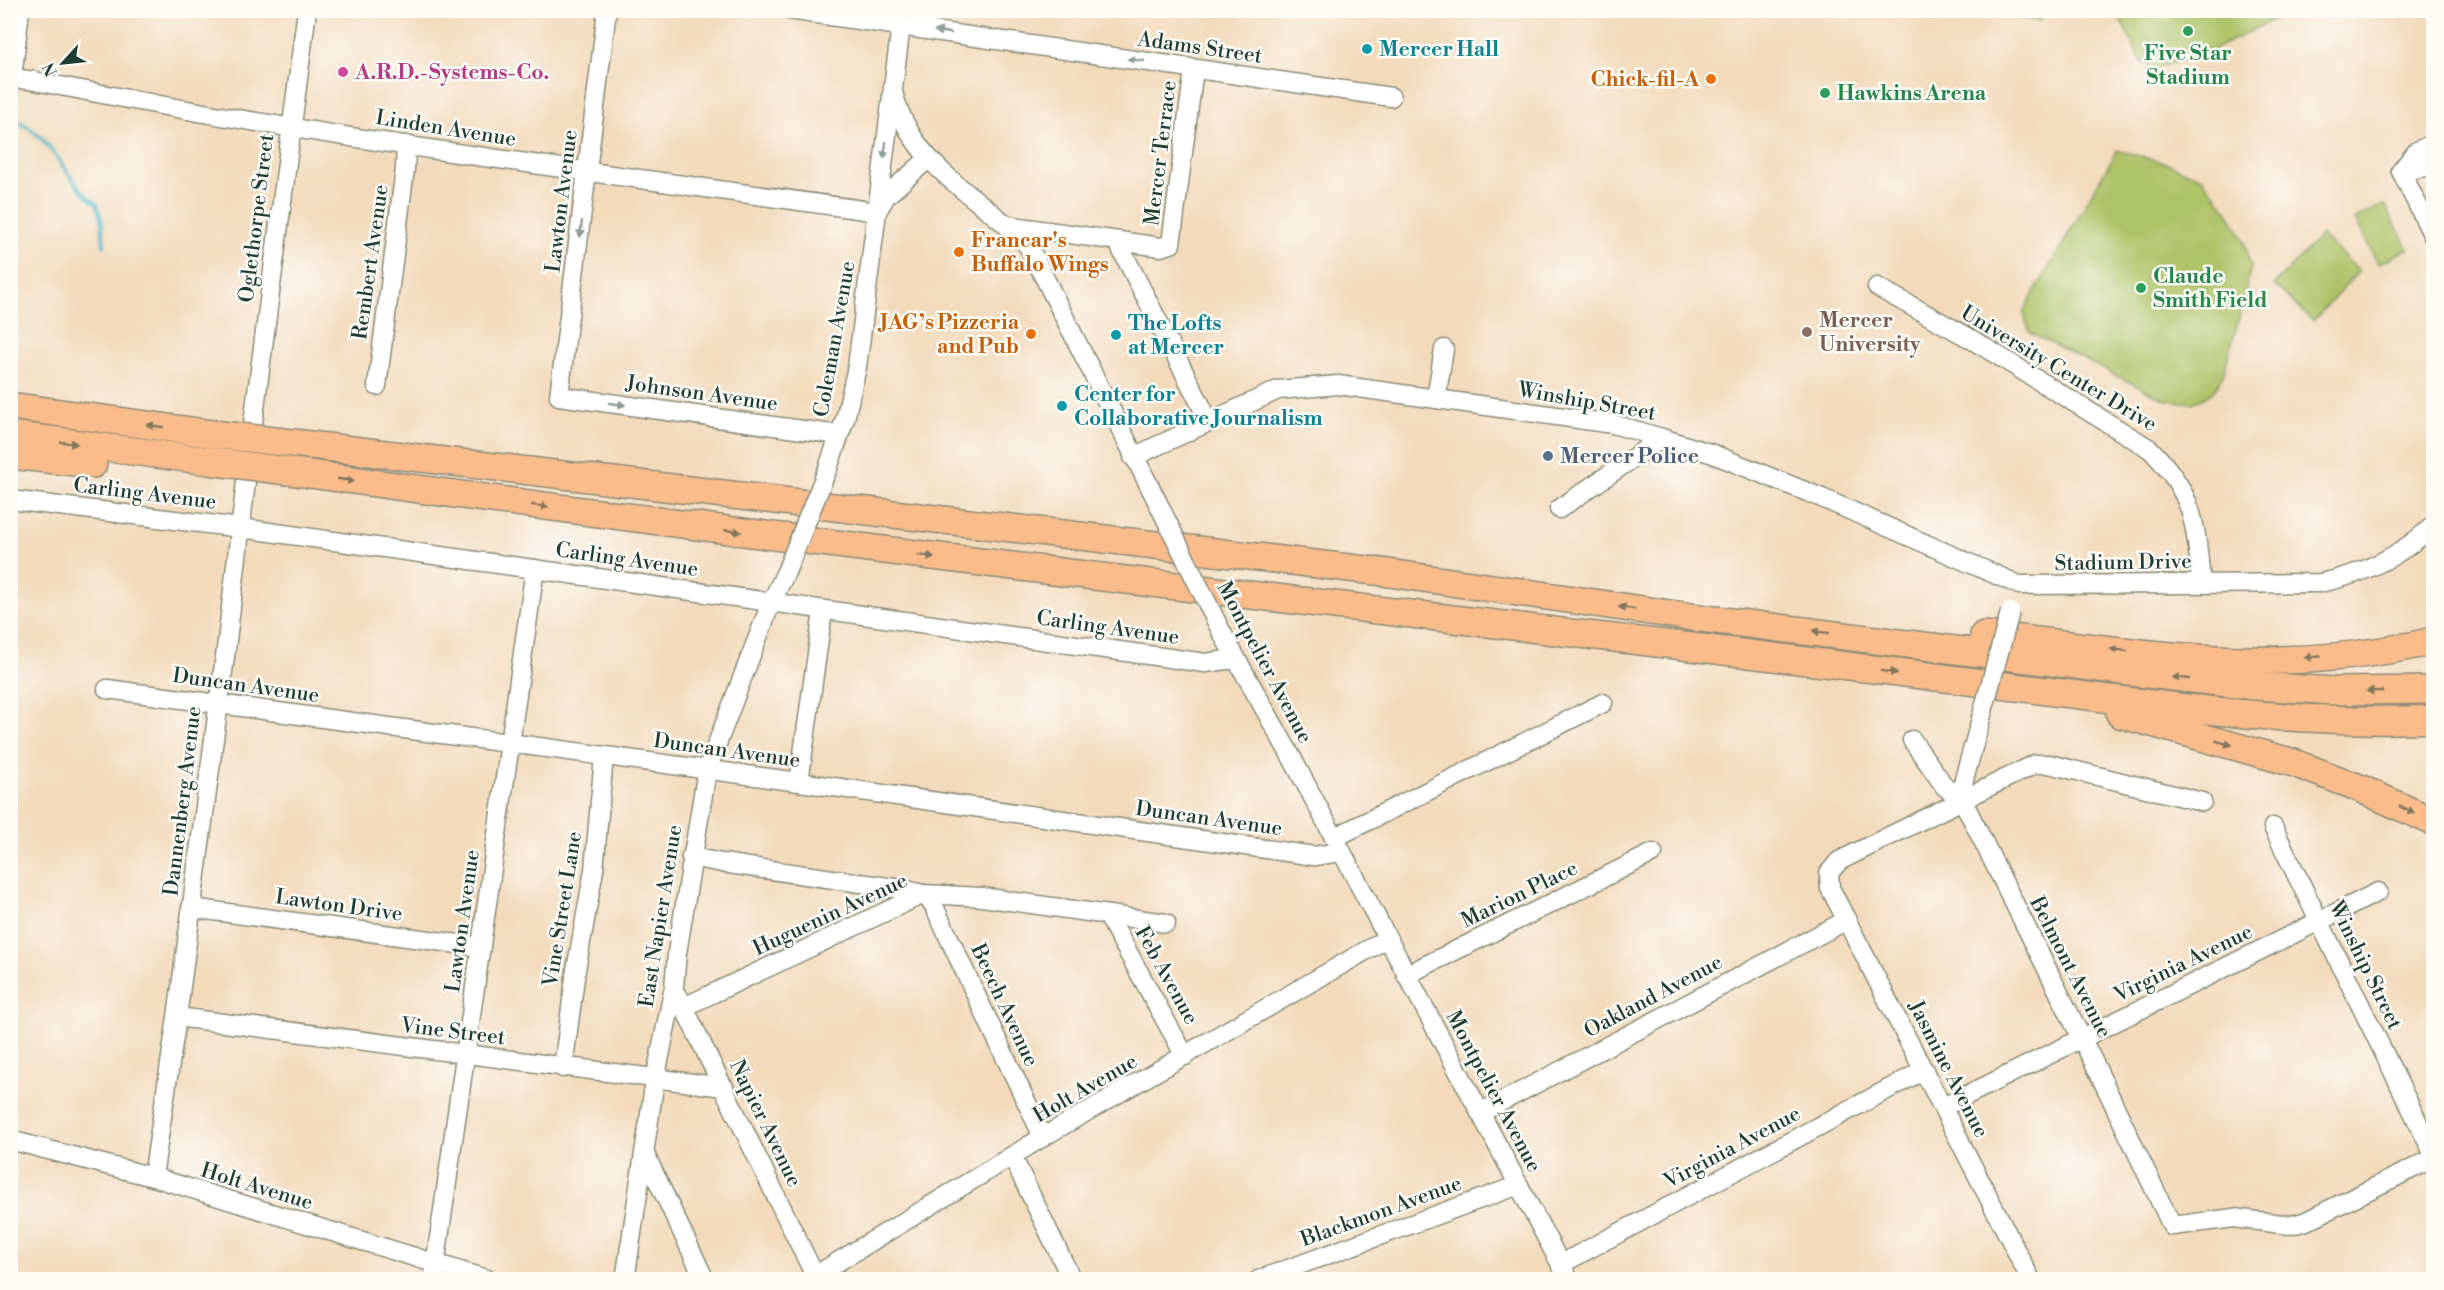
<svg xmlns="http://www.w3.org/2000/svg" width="2444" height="1290" font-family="'Libre Bodoni',serif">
	<rect width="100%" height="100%" fill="#fdfcf7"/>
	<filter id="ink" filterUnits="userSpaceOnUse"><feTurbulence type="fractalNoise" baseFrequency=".0167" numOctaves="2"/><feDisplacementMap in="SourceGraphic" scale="12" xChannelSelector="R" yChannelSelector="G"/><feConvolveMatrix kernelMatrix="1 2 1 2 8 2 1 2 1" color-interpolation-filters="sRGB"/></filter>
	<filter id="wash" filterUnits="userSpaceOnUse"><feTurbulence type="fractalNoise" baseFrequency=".008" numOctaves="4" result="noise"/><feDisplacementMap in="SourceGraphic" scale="24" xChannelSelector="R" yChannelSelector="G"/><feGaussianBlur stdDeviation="1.35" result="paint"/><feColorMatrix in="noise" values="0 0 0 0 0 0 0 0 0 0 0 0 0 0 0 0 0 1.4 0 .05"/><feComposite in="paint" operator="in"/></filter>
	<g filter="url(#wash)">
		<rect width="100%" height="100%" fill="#f3dabb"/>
		<g fill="#aec266" stroke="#66804d" stroke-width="1.5">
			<path d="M1962,11L2042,10V11L2040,21Z"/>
			<path d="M2116,11H2290L2211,51L2155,68L2141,61Z"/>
			<path d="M2117,150L2169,164L2202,178L2225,207L2244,240L2251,266L2241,311L2222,378L2213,392L2202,399L2192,403L2166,400L2030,333L2023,312Z"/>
			<path d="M2385,204L2408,249L2378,264L2355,219Z"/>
			<path d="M2321,235L2359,271L2313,321L2274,285Z"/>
		</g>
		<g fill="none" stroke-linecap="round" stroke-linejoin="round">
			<path stroke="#48b3c5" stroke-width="4" d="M10,118C54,133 63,181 97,204L102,223L104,246"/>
		</g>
	</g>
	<g filter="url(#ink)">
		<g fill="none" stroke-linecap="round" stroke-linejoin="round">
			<defs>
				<g id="minor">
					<path d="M607,10L559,396L839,435"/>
					<path d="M789,10L1391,97"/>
					<path d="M10,78L29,80C93,92 157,105 221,116C439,153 658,181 877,212"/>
					<path d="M12,78L20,10"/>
					<path d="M893,92C908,150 948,178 993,214C1006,225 1020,234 1030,249L1155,497"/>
					<path d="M2401,171L2434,238"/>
					<path d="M2401,171L2417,151L2434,143"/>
					<path d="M2401,171L2425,167L2434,162"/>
					<path d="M878,210L886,196L928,159"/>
					<path d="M1006,225L1161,247L1171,244L1194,69"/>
					<path d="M1117,241L1209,421"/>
					<path d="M1877,287L1971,339L2150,449C2194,493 2196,524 2201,583"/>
					<path d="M377,386L405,169L406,145"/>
					<path d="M1436,399L1444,349"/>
					<path d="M1133,457L1278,390L1338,385L1613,424L1662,438L1713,454L1822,498L2019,585L2320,583C2365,574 2400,556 2434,525"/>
					<path d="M828,468L845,419L857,367L903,10"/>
					<path d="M10,500L241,528L1205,663L1235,659"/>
					<path d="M1559,509L1662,438"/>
					<path d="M1223,635L1292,758L1569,1280"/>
					<path d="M107,689L799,782L1314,856L1340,852"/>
					<path d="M1912,740L1945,787L1962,799L2098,1071L2172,1226L2234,1218L2290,1225L2304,1222L2434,1158"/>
					<path d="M799,782L823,611"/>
					<path d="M1962,799L1964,779L1979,726"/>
					<path d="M2273,827L2434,1155"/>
					<path d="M1334,838L1603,703"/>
					<path d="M691,857L722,863L902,889L923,894L933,904L1043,1137"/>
					<path d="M191,908L481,947"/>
					<path d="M1108,916L1185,1056"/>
					<path d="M1406,975L1653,853"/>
					<path d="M679,997L817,1280"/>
					<path d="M684,1007L923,894L982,897L1166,923"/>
					<path d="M177,1017L724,1087"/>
					<path d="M563,1068L576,970L594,870L604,756"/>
					<path d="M1943,1107L2378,892"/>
					<path d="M1480,1113L1847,920"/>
					<path d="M10,1140L153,1177L490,1280"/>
					<path d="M645,1154L705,1280"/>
					<path d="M1012,1156L1072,1280"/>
					<path d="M153,1177L177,1017L226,649L252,431L307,10"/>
					<path d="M1561,1264L1924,1070"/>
					<path d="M433,1280L535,569"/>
					<path d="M625,1280L655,1080L674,987L677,953L707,770L771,603L786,572"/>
					<path d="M808,1280L1043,1137L1386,939"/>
					<path d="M1258,1280L1519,1185"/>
					<path d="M2031,1280L1830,888L1829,873L1839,861L2035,764H2049L2202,802"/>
				</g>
				<g id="highway">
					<path d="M10,406L213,434"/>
					<path d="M10,435L209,461"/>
					<path d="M293,443L1375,571L1684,616L2139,673L2255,686L2334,691L2434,690"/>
					<path d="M10,455L93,464"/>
					<path d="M288,471C758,537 1229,593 1700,648C1818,662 1937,677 2055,692C2181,708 2306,725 2434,719"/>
					<path d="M1984,635C2061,643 2138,655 2216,659C2287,663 2364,657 2434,641"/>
					<path d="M2120,714L2294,763L2357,787L2434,822"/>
				</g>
			</defs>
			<use href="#minor" stroke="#898c78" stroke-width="21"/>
			<use href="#highway" stroke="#898c78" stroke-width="30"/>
			<use href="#minor" stroke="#fff" stroke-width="18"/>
			<use href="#highway" stroke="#fabc8b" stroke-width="27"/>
			<defs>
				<g id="minor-bridge">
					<path d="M1155,497L1223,635"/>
					<path d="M786,572L828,468"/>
					<path d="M1979,726L2010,612"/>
				</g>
				<g id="highway-bridge">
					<path d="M213,434L293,443"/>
					<path d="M209,461L288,471"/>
				</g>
			</defs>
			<use href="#minor-bridge" stroke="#898c78" stroke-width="21" stroke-linecap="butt"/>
			<use href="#highway-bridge" stroke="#898c78" stroke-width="30" stroke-linecap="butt"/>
			<use href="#minor-bridge" stroke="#fff" stroke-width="18"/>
			<use href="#highway-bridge" stroke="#fabc8b" stroke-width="27"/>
		</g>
		<defs><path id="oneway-solid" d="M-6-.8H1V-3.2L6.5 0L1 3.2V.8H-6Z" transform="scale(1.5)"/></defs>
		<g fill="#8f9e9a">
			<use href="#oneway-solid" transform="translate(943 32) rotate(-172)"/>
			<use href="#oneway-solid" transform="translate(1136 60) rotate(-172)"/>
			<use href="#oneway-solid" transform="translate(885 150) rotate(98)"/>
			<use href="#oneway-solid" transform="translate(581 229) rotate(97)"/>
			<use href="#oneway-solid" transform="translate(617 404) rotate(8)"/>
		</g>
		<g fill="#82765b">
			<use href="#oneway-solid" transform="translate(155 426) rotate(-172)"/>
			<use href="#oneway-solid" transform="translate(69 443) rotate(7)"/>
			<use href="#oneway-solid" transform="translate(346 480) rotate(8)"/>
			<use href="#oneway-solid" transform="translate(540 506) rotate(7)"/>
			<use href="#oneway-solid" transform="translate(733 531) rotate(7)"/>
			<use href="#oneway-solid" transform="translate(926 556) rotate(7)"/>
			<use href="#oneway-solid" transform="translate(1627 608) rotate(-172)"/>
			<use href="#oneway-solid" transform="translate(1821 632) rotate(-173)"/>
			<use href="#oneway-solid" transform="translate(2119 650) rotate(-174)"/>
			<use href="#oneway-solid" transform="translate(2313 657) rotate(175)"/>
			<use href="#oneway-solid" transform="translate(1889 672) rotate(8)"/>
			<use href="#oneway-solid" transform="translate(2181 678) rotate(-174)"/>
			<use href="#oneway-solid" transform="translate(2375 691) rotate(180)"/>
			<use href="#oneway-solid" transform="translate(2224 743) rotate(15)"/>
			<use href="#oneway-solid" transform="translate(2407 810) rotate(25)"/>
		</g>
	</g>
	<g fill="#2e9e5b" stroke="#fdfcf7" stroke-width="2">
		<circle cx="2188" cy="31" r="6"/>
		<circle cx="1825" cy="93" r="6"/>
		<circle cx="2141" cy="288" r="6"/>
	</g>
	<g fill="#0f9aa8" stroke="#fdfcf7" stroke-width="2">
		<circle cx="1367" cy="49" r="6"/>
		<circle cx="1116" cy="335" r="6"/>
		<circle cx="1062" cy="406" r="6"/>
	</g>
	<circle fill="#d1479c" stroke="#fdfcf7" stroke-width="2" cx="343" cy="72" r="6"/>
	<g fill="#e8710a" stroke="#fdfcf7" stroke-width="2">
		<circle cx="1711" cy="79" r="6"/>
		<circle cx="959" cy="252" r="6"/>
		<circle cx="1031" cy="334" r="6"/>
	</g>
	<circle fill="#8d6e63" stroke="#fdfcf7" stroke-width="2" cx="1807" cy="332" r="6"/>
	<circle fill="#5c6f8a" stroke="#fdfcf7" stroke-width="2" cx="1548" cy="456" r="6"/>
	<g text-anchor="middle" stroke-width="5" stroke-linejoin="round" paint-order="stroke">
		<g font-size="21" fill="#1f3d34" stroke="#fdfcf7">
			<text transform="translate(1200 47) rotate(8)" y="7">Adams Street</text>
			<text transform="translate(446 128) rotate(9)" y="7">Linden Avenue</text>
			<text transform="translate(1160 153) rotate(-83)" y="7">Mercer Terrace</text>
			<text transform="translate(561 201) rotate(-83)" y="7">Lawton Avenue</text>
			<text transform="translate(256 218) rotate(-83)" y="7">Oglethorpe Street</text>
			<text transform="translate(370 262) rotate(-82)" y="7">Rembert Avenue</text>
			<text transform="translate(834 339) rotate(-80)" y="7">Coleman Avenue</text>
			<text transform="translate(2059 368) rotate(31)" y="7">University Center Drive</text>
			<text transform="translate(702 393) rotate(8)" y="7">Johnson Avenue</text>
			<text transform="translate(1587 401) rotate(10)" y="7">Winship Street</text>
			<text transform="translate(145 493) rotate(7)" y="7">Carling Avenue</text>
			<text transform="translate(627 559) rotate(8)" y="7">Carling Avenue</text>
			<text transform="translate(2123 562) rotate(-1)" y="7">Stadium Drive</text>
			<text transform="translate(1108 627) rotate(8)" y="7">Carling Avenue</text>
			<text transform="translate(1265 662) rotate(62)" y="7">Montpelier Avenue</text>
			<text transform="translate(246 685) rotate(8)" y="7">Duncan Avenue</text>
			<text transform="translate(727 750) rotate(8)" y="7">Duncan Avenue</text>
			<text transform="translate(182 801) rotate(-83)" y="7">Dannenberg Avenue</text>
			<text transform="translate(1209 818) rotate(8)" y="7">Duncan Avenue</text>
			<text transform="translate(1519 894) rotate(-26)" y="7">Marion Place</text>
			<text transform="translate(339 905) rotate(8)" y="7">Lawton Drive</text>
			<text transform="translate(562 909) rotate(-81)" y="7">Vine Street Lane</text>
			<text transform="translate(830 914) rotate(-25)" y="7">Huguenin Avenue</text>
			<text transform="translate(660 916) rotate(-81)" y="7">East Napier Avenue</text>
			<text transform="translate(462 921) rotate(-82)" y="7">Lawton Avenue</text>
			<text transform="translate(2183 963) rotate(-26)" y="7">Virginia Avenue</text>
			<text transform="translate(2366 965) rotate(64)" y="7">Winship Street</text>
			<text transform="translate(2071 967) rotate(63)" y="7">Belmont Avenue</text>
			<text transform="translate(1167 975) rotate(61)" y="7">Feb Avenue</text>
			<text transform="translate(1653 996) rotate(-28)" y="7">Oakland Avenue</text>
			<text transform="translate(1005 1005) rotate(65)" y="7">Beech Avenue</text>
			<text transform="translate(453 1031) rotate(7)" y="7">Vine Street</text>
			<text transform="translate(1949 1069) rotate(63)" y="7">Jasmine Avenue</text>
			<text transform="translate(1085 1088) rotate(-30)" y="7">Holt Avenue</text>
			<text transform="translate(1494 1091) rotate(62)" y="7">Montpelier Avenue</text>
			<text transform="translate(766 1123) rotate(64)" y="7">Napier Avenue</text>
			<text transform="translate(1732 1147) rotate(-28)" y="7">Virginia Avenue</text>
			<text transform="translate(257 1186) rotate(17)" y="7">Holt Avenue</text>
			<text transform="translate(1381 1211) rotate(-20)" y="7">Blackmon Avenue</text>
		</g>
		<g font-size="21" font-weight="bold" fill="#0d838f" stroke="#fdfcf7" text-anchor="start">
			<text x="1379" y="56">Mercer Hall</text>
			<text x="1128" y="330">The Lofts<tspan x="1128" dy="24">at Mercer</tspan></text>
			<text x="1074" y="401">Center for<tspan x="1074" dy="24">Collaborative Journalism</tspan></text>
		</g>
		<g font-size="21" font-weight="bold" fill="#27864d" stroke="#fdfcf7" text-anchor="start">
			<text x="2188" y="60" text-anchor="middle">Five Star<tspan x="2188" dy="24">Stadium</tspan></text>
			<text x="1837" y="100">Hawkins Arena</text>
			<text x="2153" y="283">Claude<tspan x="2153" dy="24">Smith Field</tspan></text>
		</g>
		<g font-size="21" font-weight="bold" fill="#b23c85" stroke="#fdfcf7" text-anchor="start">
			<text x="355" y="79">A.R.D.-Systems-Co.</text>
		</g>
		<g font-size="21" font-weight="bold" fill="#c56008" stroke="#fdfcf7" text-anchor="end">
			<text x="1699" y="86">Chick-fil-A</text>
			<text x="971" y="247" text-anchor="start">Francar's<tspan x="971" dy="24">Buffalo Wings</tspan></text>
			<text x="1019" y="329">JAG’s Pizzeria<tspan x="1019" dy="24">and Pub</tspan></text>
		</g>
		<g font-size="21" font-weight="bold" fill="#785e54" stroke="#fdfcf7" text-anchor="start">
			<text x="1819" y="327">Mercer<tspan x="1819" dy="24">University</tspan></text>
		</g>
		<g font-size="21" font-weight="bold" fill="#4e5e75" stroke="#fdfcf7" text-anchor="start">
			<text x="1560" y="463">Mercer Police</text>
		</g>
	</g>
	<rect width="2444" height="1290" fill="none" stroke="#fdfcf7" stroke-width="36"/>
	<g transform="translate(63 63) rotate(243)" stroke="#fdfcf7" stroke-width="4.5" paint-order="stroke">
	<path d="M0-4.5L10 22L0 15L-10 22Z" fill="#1f3d34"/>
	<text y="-9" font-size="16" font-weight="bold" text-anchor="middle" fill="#1f3d34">N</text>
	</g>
</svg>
